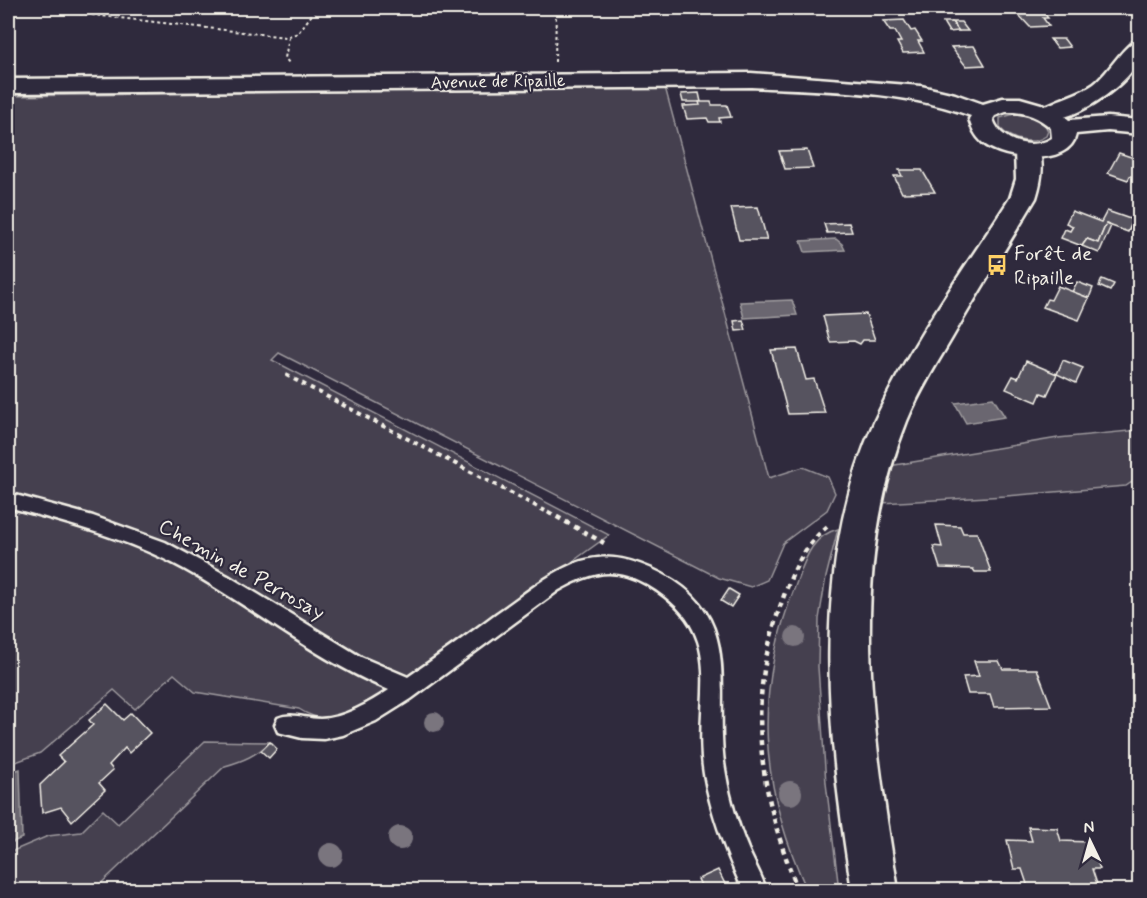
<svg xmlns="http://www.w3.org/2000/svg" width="1147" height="898" font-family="Mynerve,sans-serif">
	<rect width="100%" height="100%" fill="#2f2a3d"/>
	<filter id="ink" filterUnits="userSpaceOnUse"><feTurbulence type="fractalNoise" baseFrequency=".0167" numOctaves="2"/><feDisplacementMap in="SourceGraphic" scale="12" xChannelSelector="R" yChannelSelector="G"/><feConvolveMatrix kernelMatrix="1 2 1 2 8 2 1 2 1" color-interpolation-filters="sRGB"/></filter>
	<g filter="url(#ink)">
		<g fill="#454050" stroke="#9c989c" stroke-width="1.5">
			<path d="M665,87L769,478L803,467L828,477L835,493L827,510L783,543L767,580L751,587L719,578L279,353L272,360L609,535C561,570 512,605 464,640C427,667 389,698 347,714C330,721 314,719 299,709L195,692L174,674L135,709L114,690L40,753L8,765V96Z"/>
			<path d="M1014,114C1027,115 1043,117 1048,131L1046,136C1031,146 1011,140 1000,128V118Z"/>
			<path d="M1139,430V477L1126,486L1006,496L881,503L889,466L1058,438Z"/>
			<path d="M838,529L826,577L819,619L818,667L826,783L839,890H807C759,784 753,693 796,584C805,560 811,536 838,529Z"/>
			<path d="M205,741L270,742C257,755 243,761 225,766L94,890H8V853L48,836L81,832L103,810L118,824Z"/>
		</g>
		<g fill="#6a6670" stroke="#a19ea0" stroke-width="1.5">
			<path d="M836,239L842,244L845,250L805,252L801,241Z"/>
			<path d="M792,300L797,315L744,318L740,302Z"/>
			<path d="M993,398L1005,417L966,423L955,403Z"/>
			<path d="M20,769L22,838L8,844V773Z"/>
		</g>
		<g fill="#56525f" stroke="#f4f1e8" stroke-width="1.5">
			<path d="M1043,12L1048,18H1043L1049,26L1030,27L1017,13Z"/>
			<path d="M904,20L911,31L915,30L922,41H918L924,52L903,53L897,42H901L895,31H890L883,21Z"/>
			<path d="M943,22H952L959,31L949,32Z"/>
			<path d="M952,22H961L968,31H959Z"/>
			<path d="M1050,39H1064L1070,47L1057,48Z"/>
			<path d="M972,46H974L985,65L966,66L951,47Z"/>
			<path d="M699,93L701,102H683L681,94Z"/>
			<path d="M699,102H711L712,105H727L731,117L719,118L720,122H709L707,118L687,119L683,106L700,105Z"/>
			<path d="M807,150L813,168L785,169L779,151Z"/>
			<path d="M1119,153L1140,160V179L1130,176L1128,180L1108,173Z"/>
			<path d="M899,170H922L935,192L902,193L894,176H902Z"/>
			<path d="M758,207L767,240H739L731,208Z"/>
			<path d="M1072,211L1101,222L1107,211L1133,220L1128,232L1106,224L1098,243L1087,239L1082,246L1061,238L1065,229L1070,231L1073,226L1066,223Z"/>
			<path d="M849,223L852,232L827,233L824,224Z"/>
			<path d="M1106,224L1111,226L1099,253L1082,246L1087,239L1098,243Z"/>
			<path d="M1102,279L1114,284L1110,291L1099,286Z"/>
			<path d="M1077,282L1093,288L1089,298L1072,292Z"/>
			<path d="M1058,286L1089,298L1079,320L1043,307L1047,299L1051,300Z"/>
			<path d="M866,314L875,340H863L860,344L854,341L830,342L823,316Z"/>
			<path d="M743,320L746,330L736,331L734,321Z"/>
			<path d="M797,349L806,380L814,379L825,413L788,414L771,350Z"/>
			<path d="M1063,360L1083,368L1076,383L1057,374Z"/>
			<path d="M1026,361L1057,374L1047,395L1041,393L1037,402L1006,389L1013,376L1018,378Z"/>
			<path d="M936,525L960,526L963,533H977L991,572H975L973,569L940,568L933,546L942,547Z"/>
			<path d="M729,589L739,595L731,607L721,601Z"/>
			<path d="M974,661H999L1003,669H1037L1051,706L994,707L990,694H968L963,677L979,676Z"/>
			<path d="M107,704L123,720L131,713L150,733L129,753L125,748L109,765L113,770L99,783L105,790L72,821L61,807L42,813L40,785L64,762L58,756L93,725L89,720Z"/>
			<path d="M270,742L277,749L269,758L261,751Z"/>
			<path d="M1028,827L1057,828L1061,841L1090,842L1100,869H1092L1099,890H1029L1022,869H1014L1007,840L1032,841Z"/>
			<path d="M718,870L728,890H703L698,879Z"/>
		</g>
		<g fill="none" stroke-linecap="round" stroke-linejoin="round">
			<defs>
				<path id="service" d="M8,493L93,516L165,542L228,576L361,657L408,677C438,656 468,635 497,613C522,596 545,576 573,564C602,553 625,557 652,569C752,614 710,693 726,775C730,800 738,825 748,849C754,863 762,876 766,890H743C726,853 711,814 704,774C691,695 733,636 648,585C614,565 591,572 559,590L411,699L376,721L343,735L324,739L302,738L278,732L275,725L278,718C291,712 306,719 320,719C345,718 369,703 389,690C316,660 253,607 184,569C129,539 68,523 8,507Z"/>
				<g id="minor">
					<path d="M1140,39C1140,46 1141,56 1138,62C1124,88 1069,126 1040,119L1036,114C1045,102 1079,95 1094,84C1109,73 1124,43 1140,39Z"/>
					<path d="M1027,144L1036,146C1046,160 1041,182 1036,198C1008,245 979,291 952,338C936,365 919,392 907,421C846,573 873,734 898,890H852C827,736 809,566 875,420C911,342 964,270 1010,198L1016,179L1015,151L1018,146Z"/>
				</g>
				<path id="tertiary" d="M751,73L921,86L955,94L983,104L1003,98H1020L1055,108L1069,120L1108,117L1140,120V134L1108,131L1076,134C1070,168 1003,160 983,143C975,136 972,128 969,119L971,116C902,90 825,91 751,87L8,93V79ZM1006,112C1024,111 1038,116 1051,128L1052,138C1032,151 1000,142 993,119L995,116Z"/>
			</defs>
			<use href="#service" stroke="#f4f1e8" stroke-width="5"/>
			<use href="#minor" stroke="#f4f1e8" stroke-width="5"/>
			<use href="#tertiary" stroke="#f4f1e8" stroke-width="5"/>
			<g stroke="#f4f1e8" stroke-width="2" stroke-dasharray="3 3" stroke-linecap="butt">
				<path d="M32,8L286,37L298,33L317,8"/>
				<path d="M289,37L285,58L289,63"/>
				<path d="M555,62L556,8"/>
			</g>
			<path stroke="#f4f1e8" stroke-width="4" stroke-dasharray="4.5 4.5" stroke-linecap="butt" d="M286,375L551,514"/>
			<g stroke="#f4f1e8" stroke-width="4.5" stroke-dasharray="5 5" stroke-linecap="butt">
				<path d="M548,512L604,543"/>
				<path d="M798,890C759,792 745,705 781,604C791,575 803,546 828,526"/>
			</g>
			<use href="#service" fill="#2f2a3d" fill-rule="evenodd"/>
			<use href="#minor" fill="#2f2a3d" fill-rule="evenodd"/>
			<use href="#tertiary" fill="#2f2a3d" fill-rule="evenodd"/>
		</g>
		<g fill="#7a757e">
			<circle cx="795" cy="637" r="10"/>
			<circle cx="434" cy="722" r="10"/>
			<circle cx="790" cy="793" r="12"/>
			<circle cx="400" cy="838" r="12"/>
			<circle cx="331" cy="855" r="12"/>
		</g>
	</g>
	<defs>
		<symbol id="bus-bare" viewBox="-9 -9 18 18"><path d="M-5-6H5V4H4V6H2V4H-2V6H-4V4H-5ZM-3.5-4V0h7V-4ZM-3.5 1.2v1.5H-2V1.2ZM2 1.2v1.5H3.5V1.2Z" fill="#ffd166" stroke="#2f2a3d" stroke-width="2.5" paint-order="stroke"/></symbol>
	</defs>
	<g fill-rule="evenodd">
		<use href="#bus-bare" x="982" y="250" width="30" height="30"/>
	</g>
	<g text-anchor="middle" stroke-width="4.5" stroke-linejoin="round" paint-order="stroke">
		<g font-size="18" fill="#f4f1e8" stroke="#2f2a3d">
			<text transform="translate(498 81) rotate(-1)" y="6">Avenue de Ripaille</text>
		</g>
		<g font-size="21" fill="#f4f1e8" stroke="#2f2a3d" text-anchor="start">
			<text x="1014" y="260">Forêt de<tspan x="1014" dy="24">Ripaille</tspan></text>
		</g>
		<g font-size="21" fill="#f4f1e8" stroke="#2f2a3d">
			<text transform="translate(242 569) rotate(29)" y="7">Chemin de Perrosay</text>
		</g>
	</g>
	<rect width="1147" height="898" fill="none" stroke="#2f2a3d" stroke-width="30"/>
	<rect x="15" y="15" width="1117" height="868" fill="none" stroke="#f4f1e8" stroke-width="2" filter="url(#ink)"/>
	<g transform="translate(1090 841) rotate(355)" stroke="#2f2a3d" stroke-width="4.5" paint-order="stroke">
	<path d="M0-4.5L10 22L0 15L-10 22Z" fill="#f4f1e8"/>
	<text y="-9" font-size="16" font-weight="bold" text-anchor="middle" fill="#f4f1e8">N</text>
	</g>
</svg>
